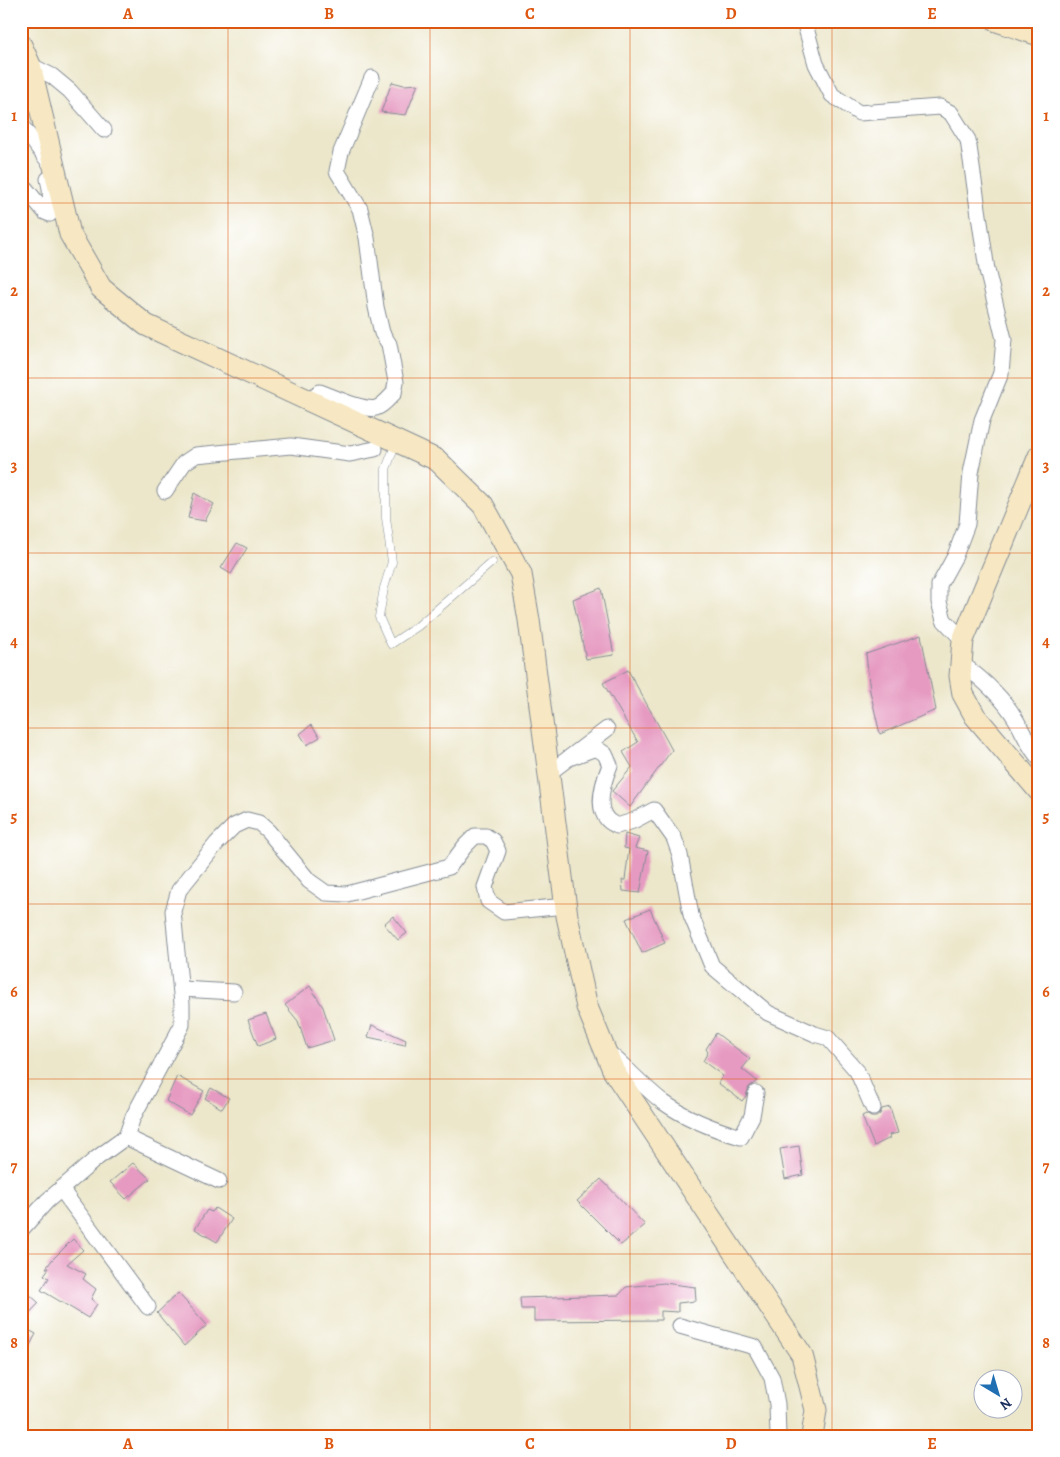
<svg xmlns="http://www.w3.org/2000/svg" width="1060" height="1457" font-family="Alegreya,serif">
	<rect width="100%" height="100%" fill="#fff"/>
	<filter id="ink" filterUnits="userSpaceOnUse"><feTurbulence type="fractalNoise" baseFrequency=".02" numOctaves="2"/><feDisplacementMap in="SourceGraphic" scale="10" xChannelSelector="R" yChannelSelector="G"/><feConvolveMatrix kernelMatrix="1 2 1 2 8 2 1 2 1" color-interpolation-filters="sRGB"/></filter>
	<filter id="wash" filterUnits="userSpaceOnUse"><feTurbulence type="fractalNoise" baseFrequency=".0096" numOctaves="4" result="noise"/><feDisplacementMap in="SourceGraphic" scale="20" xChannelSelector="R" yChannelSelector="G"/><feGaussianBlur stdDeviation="1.12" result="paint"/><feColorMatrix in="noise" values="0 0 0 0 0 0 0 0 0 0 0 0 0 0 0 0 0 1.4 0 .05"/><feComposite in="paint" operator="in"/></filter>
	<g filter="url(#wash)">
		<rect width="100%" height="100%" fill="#ece7cb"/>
		<g id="blocks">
			<g fill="#e69ac1">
				<path d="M392,82L404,85L418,84L406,115L381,112Z"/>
				<path d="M194,493L214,504L205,521L188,518Z"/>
				<path d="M237,543L247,548L231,574L221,568Z"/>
				<path d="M601,588L614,655L586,659L573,599Z"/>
				<path d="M921,635L936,710L880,734L870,691L866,654Z"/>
				<path d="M628,670L672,750L630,807L612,791L632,767L623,752L638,742L603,683Z"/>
				<path d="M311,725L320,737L307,745L300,734Z"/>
				<path d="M625,834L639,838L635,848L648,851L640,893L623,891L622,880H625L629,849L624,848Z"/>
				<path d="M650,909L665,943L642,953L626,919Z"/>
				<path d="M393,916L407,933L398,940L384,924Z"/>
				<path d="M310,986L323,1007L334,1040L307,1048L298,1021L285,1005Z"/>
				<path d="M266,1014L276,1039L258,1046L248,1020Z"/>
				<path d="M372,1025L406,1040L405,1045L368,1037Z"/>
				<path d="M716,1033L750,1059L742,1069L757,1081L749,1087L746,1096L742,1101L718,1083L723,1076L703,1061L708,1052L706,1049Z"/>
				<path d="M177,1076L204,1091L190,1115L166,1101Z"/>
				<path d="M211,1088L229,1098L222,1109L205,1098Z"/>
				<path d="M890,1107L898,1133L889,1135L890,1138L874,1146L862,1116L866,1114L871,1117H876L880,1114L882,1109Z"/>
				<path d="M799,1146L803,1175L785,1179L780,1149Z"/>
				<path d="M133,1163L150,1179L126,1199L110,1182Z"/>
				<path d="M601,1179L645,1225L621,1245L577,1201Z"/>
				<path d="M215,1208L232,1219L217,1242L195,1229L207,1210L212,1212Z"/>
				<path d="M73,1239L83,1250L67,1264L86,1274L83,1279L96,1289L91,1299L97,1304L88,1318L41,1290L49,1278L44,1275L49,1268H46L52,1260Z"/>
				<path d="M664,1283L695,1287L696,1301L678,1303V1312L661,1311V1320L534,1321V1309H521L520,1298L619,1295L626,1287Z"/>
				<path d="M21,1287L39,1303L21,1322Z"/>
				<path d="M178,1293L207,1325L184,1346L157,1313Z"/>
				<path d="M21,1326L36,1334L29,1347L21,1343Z"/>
			</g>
		</g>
	</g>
	<g filter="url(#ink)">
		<use href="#blocks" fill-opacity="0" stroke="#848b94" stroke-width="1"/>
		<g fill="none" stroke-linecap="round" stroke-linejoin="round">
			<defs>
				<path id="service" d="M396,443L386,469V518L392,562L384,588L379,617L391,644L418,626L492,562"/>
				<g id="minor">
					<path d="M804,21L816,64L832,95L859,113L940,107L951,113L968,140L987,270L1004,339L1001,373L982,420L971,473L967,524L955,556L939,585V602L944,620L963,640"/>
					<path d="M30,65L52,76L70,91L104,130"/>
					<path d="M21,125L51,165"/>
					<path d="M21,183L45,212L50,214L51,211L50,188L48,179"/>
					<path d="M308,400L320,392C334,397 362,411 376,408C383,406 389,398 394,393L396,382L389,344L382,333L376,307L367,238L360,209L337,171L341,152L372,78"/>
					<path d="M165,491L184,463L196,455L291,446L350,454L375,449"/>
					<path d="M961,663C981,678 1002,696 1015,718C1023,731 1028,746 1039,758"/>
					<path d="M569,758L596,748L605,754L610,765C604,780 595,806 607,819C609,822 614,824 617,826L633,821L654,810L674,838L680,855L691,915L712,966L768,1013L815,1034L828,1038L857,1071L873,1108"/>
					<path d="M549,773L607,729"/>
					<path d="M181,989L234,992"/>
					<path d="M605,1050C626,1066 642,1086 663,1102C687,1119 713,1129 741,1137L752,1116L756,1093"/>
					<path d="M126,1137L219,1181"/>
					<path d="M61,1189L148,1307"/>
					<path d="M21,1230L47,1201L97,1158L126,1137L133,1117L182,1025V1004L173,911L179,890L217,843L234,826L247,820L259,823L268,831L309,881L326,893L347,894L449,867L465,846L475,836H486L493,841L498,851L485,887L488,901L504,912L565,906"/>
					<path d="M680,1326L755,1347L772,1378L777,1404L778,1436"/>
				</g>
				<g id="secondary">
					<path d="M997,21L1039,35"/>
					<path d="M21,45L30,65L70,234L101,288L146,325L437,460L483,505L521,574L529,620L567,916L587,1007L614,1072L802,1355L816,1410L812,1436"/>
					<path d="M1039,456L963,640L960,676L963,694L975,716L1039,791"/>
				</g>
			</defs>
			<use href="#service" stroke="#848b94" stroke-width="9"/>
			<use href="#minor" stroke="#848b94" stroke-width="17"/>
			<use href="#secondary" stroke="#848b94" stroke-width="23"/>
			<use href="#service" stroke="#fff" stroke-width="8"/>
			<use href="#minor" stroke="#fff" stroke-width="15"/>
			<use href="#secondary" stroke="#f7e8c3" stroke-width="21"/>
		</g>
	</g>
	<path fill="none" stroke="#de5710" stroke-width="1" stroke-opacity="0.55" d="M228,21V1436M430,21V1436M630,21V1436M832,21V1436M21,203H1039M21,378H1039M21,553H1039M21,728H1039M21,904H1039M21,1079H1039M21,1254H1039"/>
	<rect width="1060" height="1457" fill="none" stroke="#fff" stroke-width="55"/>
	<g transform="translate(998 1394) rotate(142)"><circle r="24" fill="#ffffff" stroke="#a4acbf"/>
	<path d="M0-4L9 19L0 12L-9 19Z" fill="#1f6fb2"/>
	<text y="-8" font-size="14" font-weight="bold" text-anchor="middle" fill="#1b2f5e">N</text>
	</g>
	<rect x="28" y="28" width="1004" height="1402" fill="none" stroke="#de5710" stroke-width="2"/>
	<g font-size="16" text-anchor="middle" font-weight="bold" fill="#de5710">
		<text x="128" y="19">A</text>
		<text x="329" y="19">B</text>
		<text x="530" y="19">C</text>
		<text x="731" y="19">D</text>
		<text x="932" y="19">E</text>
		<text x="14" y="121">1</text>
		<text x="1046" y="121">1</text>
		<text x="14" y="296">2</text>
		<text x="1046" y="296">2</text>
		<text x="14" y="471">3</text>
		<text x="1046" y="471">3</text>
		<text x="14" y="647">4</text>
		<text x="1046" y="647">4</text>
		<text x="14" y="822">5</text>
		<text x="1046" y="822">5</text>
		<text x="14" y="997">6</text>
		<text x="1046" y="997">6</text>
		<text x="14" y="1172">7</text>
		<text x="1046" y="1172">7</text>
		<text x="14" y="1348">8</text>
		<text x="1046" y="1348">8</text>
		<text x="128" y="1449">A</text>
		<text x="329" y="1449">B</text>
		<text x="530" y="1449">C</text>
		<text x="731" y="1449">D</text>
		<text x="932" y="1449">E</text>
	</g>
</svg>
